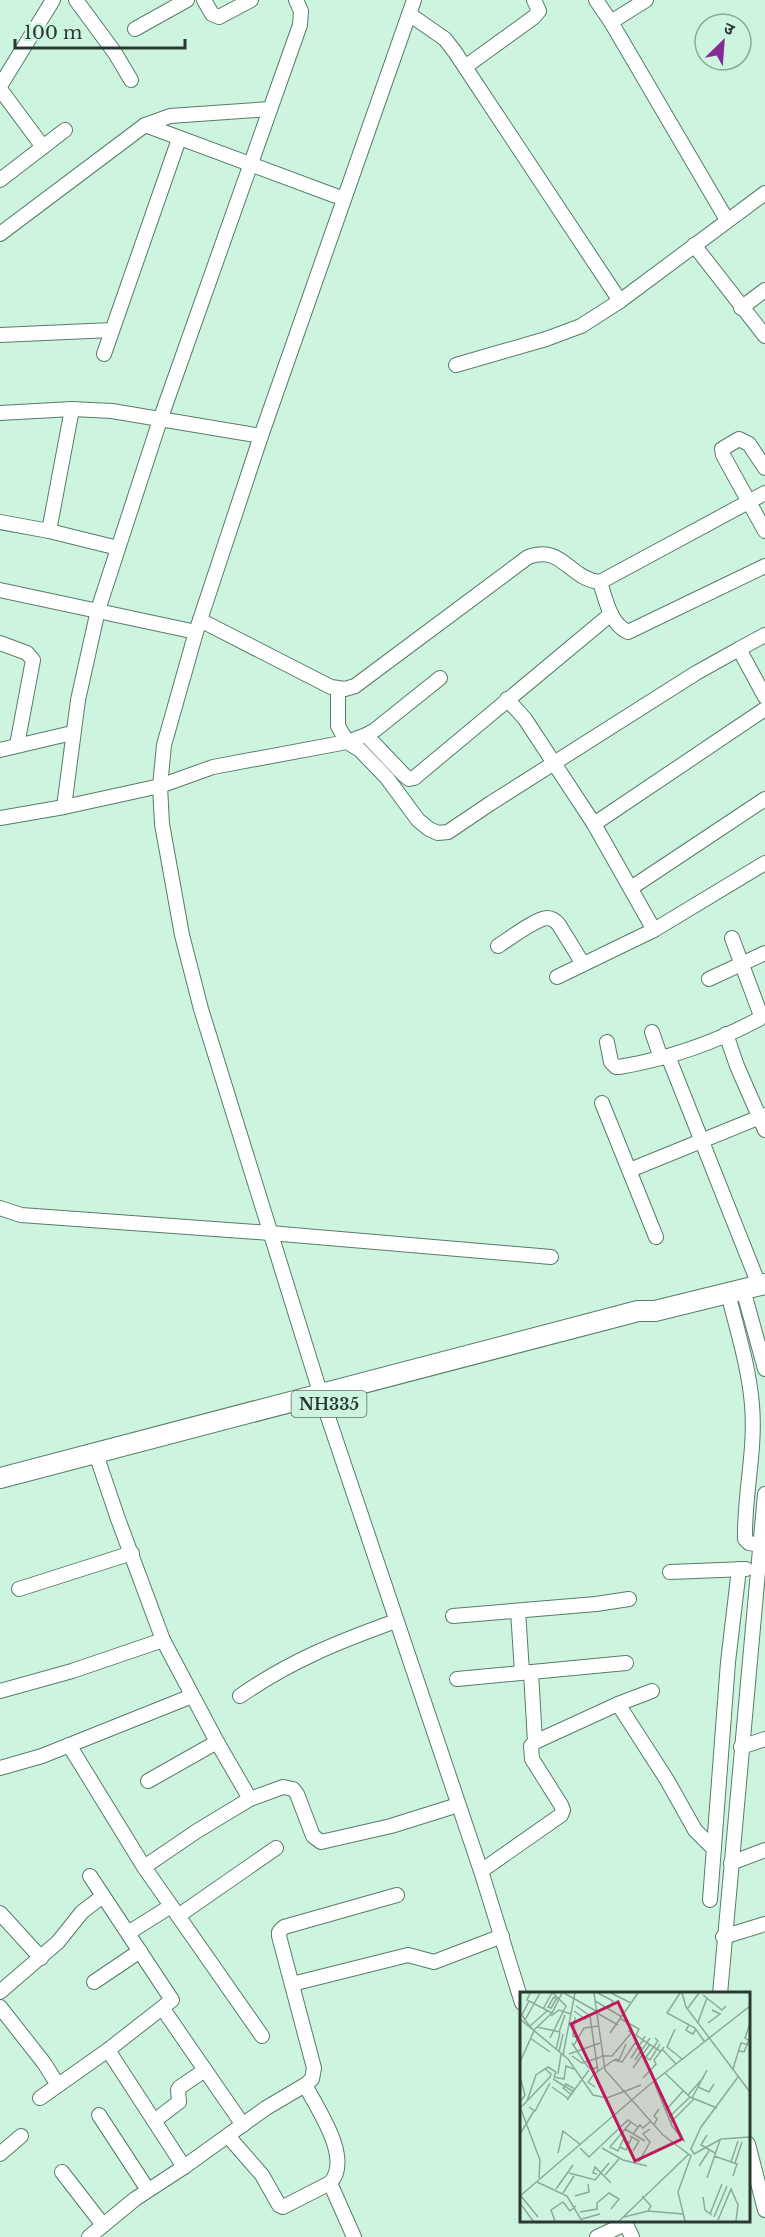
<svg xmlns="http://www.w3.org/2000/svg" width="765" height="2237" font-family="'Libre Baskerville','Noto Sans Devanagari',serif">
	<rect width="100%" height="100%" fill="#cdf4df"/>
	<g fill="none" stroke-linecap="round" stroke-linejoin="round">
		<defs>
			<g id="minor">
				<path d="M76,0L115,53L131,80"/>
				<path d="M204,0L212,14L219,17L251,0"/>
				<path d="M414,0L261,436L196,632L164,745L160,786L162,824L182,935L201,1009L324,1405L481,1871L522,2003"/>
				<path d="M596,0L611,22L727,220"/>
				<path d="M409,14L445,39L455,52L620,301"/>
				<path d="M611,22L646,0"/>
				<path d="M135,29L187,0"/>
				<path d="M465,67L534,17L539,11L534,0"/>
				<path d="M0,86L53,0"/>
				<path d="M0,89L43,147"/>
				<path d="M145,125L170,116L270,109"/>
				<path d="M0,180L65,130"/>
				<path d="M0,234L145,125L344,199"/>
				<path d="M694,245L765,336"/>
				<path d="M741,308L765,290"/>
				<path d="M0,335L112,330"/>
				<path d="M104,354L179,139"/>
				<path d="M456,365L546,339L581,326L620,301L765,193"/>
				<path d="M0,413L72,409L112,411L261,436"/>
				<path d="M765,468L749,444L739,439L722,449L723,455L765,531"/>
				<path d="M0,522L49,531L118,548"/>
				<path d="M49,531L72,409"/>
				<path d="M600,582C606,600 610,624 628,632L765,566"/>
				<path d="M0,590L196,632"/>
				<path d="M200,620L331,687L345,689L355,686L528,557C562,544 569,579 600,582L765,493"/>
				<path d="M0,643L27,653L33,660L17,745"/>
				<path d="M739,649L765,635"/>
				<path d="M338,689V726L347,742L366,735L375,730L440,678"/>
				<path d="M507,699L525,719L594,824L654,930"/>
				<path d="M366,735L404,775L409,779L414,778L611,614"/>
				<path d="M0,750L72,733"/>
				<path d="M64,807L78,700L98,610L160,420L300,25L301,11L296,0"/>
				<path d="M0,818L64,807L160,786L213,767L347,742L360,750L387,778L418,820L429,829L438,833L448,832L491,803L696,673L739,649L765,697"/>
				<path d="M594,824L765,709"/>
				<path d="M631,888L765,799"/>
				<path d="M498,946C509,939 535,919 547,918C553,918 556,921 559,925L583,964"/>
				<path d="M557,977L654,930L765,863"/>
				<path d="M709,979L765,953"/>
				<path d="M652,1032L661,1058"/>
				<path d="M726,1034L737,1066L765,1130"/>
				<path d="M607,1042L611,1062L616,1067H619C667,1059 716,1042 759,1019L760,1013L732,938"/>
				<path d="M668,1056L759,1285"/>
				<path d="M602,1103L656,1237"/>
				<path d="M630,1170L765,1115"/>
				<path d="M0,1208L21,1215L270,1233L551,1257"/>
				<path d="M743,1289L765,1369"/>
				<path d="M728,1293C737,1330 749,1367 752,1405C756,1450 744,1495 745,1539L749,1543L760,1545"/>
				<path d="M99,1463L118,1519L163,1640"/>
				<path d="M670,1572L746,1569"/>
				<path d="M19,1589L132,1553"/>
				<path d="M518,1611L522,1672"/>
				<path d="M453,1616L596,1604L629,1599"/>
				<path d="M531,1672L535,1742"/>
				<path d="M457,1679L626,1663"/>
				<path d="M0,1691L72,1671L163,1640L217,1742L250,1799"/>
				<path d="M240,1696C290,1661 340,1641 396,1621"/>
				<path d="M618,1704L667,1780L695,1830L714,1849"/>
				<path d="M69,1745L144,1867L262,2036"/>
				<path d="M741,1747L765,1739"/>
				<path d="M0,1768L42,1756L192,1696"/>
				<path d="M148,1781L217,1742"/>
				<path d="M731,1863L765,1850"/>
				<path d="M144,1867L197,1831L250,1799L283,1787L293,1789L297,1794L313,1836L321,1842L391,1826L458,1805"/>
				<path d="M481,1871L561,1815L563,1810L561,1805L532,1759L531,1746L535,1742L618,1704L652,1691"/>
				<path d="M710,1900L728,1662L739,1569"/>
				<path d="M0,1913L41,1958"/>
				<path d="M178,1916L276,1848"/>
				<path d="M128,1933L171,1906"/>
				<path d="M723,1937L765,1924"/>
				<path d="M94,1982L140,1951"/>
				<path d="M292,1984L408,1955L434,1962L502,1936"/>
				<path d="M0,1992L58,1942L82,1912L103,1896"/>
				<path d="M720,1994L765,1494"/>
				<path d="M0,2007L44,2063L58,2085"/>
				<path d="M163,2009L243,2125"/>
				<path d="M108,2050L184,2167"/>
				<path d="M40,2098L108,2050L172,2000L90,1876"/>
				<path d="M99,2115L148,2190"/>
				<path d="M154,2121L179,2102L178,2090L180,2087L205,2070"/>
				<path d="M228,2136L262,2175L279,2205L283,2207L330,2183C353,2159 317,2108 305,2085"/>
				<path d="M748,2144L765,2210"/>
				<path d="M0,2154L21,2136"/>
				<path d="M62,2172L103,2225"/>
				<path d="M330,2183L354,2237"/>
				<path d="M624,2220L632,2237"/>
				<path d="M89,2237L135,2199L184,2167L266,2108L305,2085L312,2079L314,2068L279,1936V1932L284,1927L397,1895"/>
				<path d="M597,2237L625,2224"/>
			</g>
			<path id="highway" d="M0,1478L638,1311H655L765,1284"/>
		</defs>
		<use href="#minor" stroke="#587c6a" stroke-width="16"/>
		<use href="#highway" stroke="#587c6a" stroke-width="22"/>
		<use href="#minor" stroke="#fff" stroke-width="14"/>
		<use href="#highway" stroke="#fff" stroke-width="20"/>
	</g>
	<g text-anchor="middle" stroke-width="6" stroke-linejoin="round" paint-order="stroke">
		<rect fill="#cdf4df" stroke="#5b7165" stroke-width="1.5" x="291.5" y="1391" width="75" height="26" rx="4.5"/>
		<g font-size="16" font-weight="bold" fill="#2a3931">
			<text x="329" y="1410">NH335</text>
		</g>
	</g>
	<g transform="translate(520 1992)">
		<rect width="230" height="230" fill="#cdf4df"/>
		<path fill="none" stroke="#8ca999" stroke-width="1.5" d="M10,1L7,8L32,21L14,38M44,1L76,19M74,1L85,78L143,143L171,164L158,200L165,229M78,1L93,9L89,16M91,1L111,11M160,1L147,21L175,36L184,49M162,1L166,15L230,100M183,3L202,18L206,14M36,7L34,5L28,15L31,16L37,6M75,9L102,25M56,14L70,24L78,80M168,16L179,1M23,17L32,1M54,19L65,27L68,23M32,21L42,1M77,21L98,33M31,24L39,18L51,22M55,25L53,44L58,46M0,27L48,67L73,103L87,106L121,93M101,27L119,37L116,43L123,48L125,44M5,28L2,23L9,9M178,30L187,6M188,31L200,22L192,18M169,33L166,38L169,40L173,42L176,37M10,34L27,19M17,35L40,40L36,58M155,37L147,55L162,67M39,40L45,23M90,41L118,1M10,46L30,60M30,46L46,14L33,1M228,48L225,46L230,31M52,51L67,74L72,78L77,75M54,53L64,36L78,34M142,57L156,72M219,59L224,60L230,45M39,60L43,42M49,62L80,51M43,63L55,1M123,63L130,68L140,52M52,64L62,71L81,65M81,64H92L112,40L108,39M126,65L138,49L135,46M111,66L123,48L140,59M95,67L99,68L106,52M115,68L130,46M0,70L14,39L5,28L20,1M113,76L130,52M213,77L221,51L230,53M145,81L170,105L197,116M38,82L41,62M34,85L44,87L46,74L54,77M123,86L136,72L134,68L144,55M33,87L54,100M134,90L152,134L165,150M32,95L49,107M75,95L68,90L74,82L94,68L102,70L115,51L122,56M178,95L189,100L194,92M52,103L43,96L46,92L55,97M168,103L184,85M172,106L187,78M47,108L69,78M7,109L30,85L31,82L25,77M0,110L5,103L1,88M0,115L20,168L19,186M9,115L15,119L30,91M0,116L7,109L16,83L28,75L36,80L34,85M146,118L163,99M149,125L170,105M151,130L174,107M134,133L137,127L134,124L139,117M105,137L125,149M0,142L14,119M113,142L120,133L123,136L131,129M187,143L181,153L195,161M110,144L119,149L113,159M110,151L103,148L98,159L90,155L111,130M100,155L106,158L112,145M60,156L69,165L108,128L118,135M82,156L103,168L127,174M38,161L43,139L61,153M174,162L171,157L181,135L218,85M174,162L201,147L230,145M194,164L217,172L213,184M119,170L130,150L123,142L130,137M211,170L218,149M215,171L222,150M179,174L189,159M49,181L75,188L89,171M77,182L73,181L75,175L91,191M85,183L99,167M187,186L200,148M17,190L47,204L62,229M36,197L53,173M43,201L54,184M0,204L128,94L230,14M1,204L18,225M55,204L69,200L68,192M122,204L131,214L128,219M183,205L185,218L192,223M0,211L13,229M60,220L77,217V211L89,201L99,207L91,217M190,222L202,192M104,225L128,219L163,222M194,225L207,194M62,227L80,222M198,228L211,197L218,213L216,229M35,229L31,218L43,210L50,219L56,214M99,229L169,162"/>
		<path fill="#c2185b" fill-opacity="0.15" stroke="#c2185b" stroke-width="3" d="M98,10L162,147L115,169L51,32Z"/>
		<rect width="230" height="230" fill="none" stroke="#2a3931" stroke-width="3"/>
	</g>
	<g transform="translate(723 42) rotate(25)"><circle r="28" fill="#cdf4df" stroke="#8ca999" stroke-width="1.5"/>
	<path d="M0-4.5L10 22L0 15L-10 22Z" fill="#862a96"/>
	<text y="-9" font-size="16" font-weight="bold" text-anchor="middle" fill="#2a3931">उ</text>
	</g>
	<path d="M15 39v9h170v-9" fill="none" stroke="#2a3931" stroke-width="3"/>
	<text x="24" y="39" font-size="18" fill="#2a3931" stroke="#cdf4df" stroke-width="4.5" paint-order="stroke">100 m</text>
</svg>
